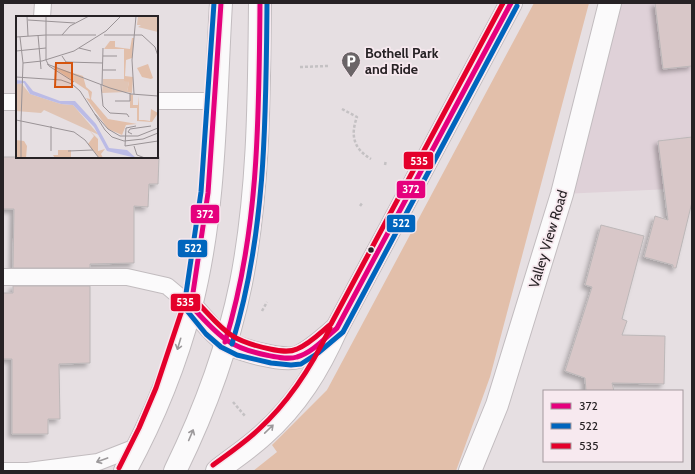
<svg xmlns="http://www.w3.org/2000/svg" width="695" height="474" font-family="Cabin,sans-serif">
	<defs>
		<filter id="shadow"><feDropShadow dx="-3.5" dy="3.5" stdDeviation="2" flood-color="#0004"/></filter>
	</defs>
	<rect width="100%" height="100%" fill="#e6dfe2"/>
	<path fill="#dfd1d8" d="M610,3H692V188L562,194Z"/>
	<path fill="#e2bfaa" d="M534,3H589L490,377L456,471H253L277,452L272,445L327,390Z"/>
	<g fill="#d8c7c8" stroke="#bcb7b8" filter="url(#shadow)">
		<path d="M655,3H692V66L663,69Z"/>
		<path d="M692,137V202L676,268H673V265L644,257L655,216L668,220L658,141Z"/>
		<path d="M3,157H159L158,184H149L148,207L134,206V263L90,264V268H13L14,209H3Z"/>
		<path d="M601,225L644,236L622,319L627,321L622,335L665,336L664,384L612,383L614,391H586L585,378L565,371L592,287L585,285Z"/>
		<path d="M13,286H90V363L59,364L60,419H48V434H12V359H3V293H13Z"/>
	</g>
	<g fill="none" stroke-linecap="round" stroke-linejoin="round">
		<defs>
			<g id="lane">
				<path d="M42,17L43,3"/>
				<path d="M157,101H215"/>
				<path d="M3,102H17"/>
				<path d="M3,277H127L167,286L191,306"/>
				<path d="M3,471H28L98,462L139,446"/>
			</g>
			<path id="street" d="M470,471L497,405L562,194L610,3"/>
			<path id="secondary" d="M191,306C202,317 212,332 225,341C237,350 284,362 298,357C313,350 325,338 337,328L511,3"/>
			<g id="primary">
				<path d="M125,471C153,420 176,363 191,306C216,208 215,104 221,3"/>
				<path d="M175,471C204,412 228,347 241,283C259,191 259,97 260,3"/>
				<path d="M217,471C232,459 249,448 263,435C297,405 319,369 337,328"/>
			</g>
		</defs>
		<use href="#lane" stroke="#c2bcbf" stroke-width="18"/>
		<use href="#street" stroke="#c2bcbf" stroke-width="24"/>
		<use href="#secondary" stroke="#c2bcbf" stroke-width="24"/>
		<use href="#primary" stroke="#c2bcbf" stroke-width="24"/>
		<g stroke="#c4c1c3" stroke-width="2.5" stroke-dasharray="3 2" stroke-linecap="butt">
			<path d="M300,67L328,66"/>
			<path d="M342,109L357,117C350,136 354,149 371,159"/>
			<path d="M385,165L386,160"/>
			<path d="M360,206L363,202"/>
			<path d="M262,311L267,302"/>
			<path d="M233,402L245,416"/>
		</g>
		<use href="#lane" stroke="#fbfafb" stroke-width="16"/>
		<use href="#street" stroke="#fbfafb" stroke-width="22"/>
		<use href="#secondary" stroke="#fbfafb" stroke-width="22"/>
		<use href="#primary" stroke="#fbfafb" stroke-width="22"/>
		<defs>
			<g id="bus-1">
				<path d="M221,3L208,193L191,306C218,334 226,347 266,355C276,357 288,360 297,357C312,353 325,338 337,328L511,3"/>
				<path d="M225,342C259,232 259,117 260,3"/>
			</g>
			<g id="bus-2">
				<path d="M214,3L201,192L184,307L206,334L221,347L237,355L271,363L291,365L301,364L318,353L343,332L517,6"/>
				<path d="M232,344C266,234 266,118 267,3"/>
			</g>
			<g id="bus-3">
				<path d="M213,465C228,454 244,443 258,430C290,401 312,366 330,328"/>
				<path d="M119,468L139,428L156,388L184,304L187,300L196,301C224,330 227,340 270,349C279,351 289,353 297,349C310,344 321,332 331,324L503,3"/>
			</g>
		</defs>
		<use href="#bus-1" stroke="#f7e9ef" stroke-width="8"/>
		<use href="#bus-2" stroke="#f7e9ef" stroke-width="8"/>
		<use href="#bus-3" stroke="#f7e9ef" stroke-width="8"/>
		<use href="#bus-1" stroke="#e5007d" stroke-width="5"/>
		<use href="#bus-2" stroke="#0065bd" stroke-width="5"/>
		<use href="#bus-3" stroke="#e4002b" stroke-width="5"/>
	</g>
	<defs><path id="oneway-shaft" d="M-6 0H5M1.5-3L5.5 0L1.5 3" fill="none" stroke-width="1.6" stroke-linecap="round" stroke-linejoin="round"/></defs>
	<g stroke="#9c999b">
		<use href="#oneway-shaft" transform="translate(179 344) rotate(107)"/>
		<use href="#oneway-shaft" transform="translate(269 429) rotate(-44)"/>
		<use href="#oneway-shaft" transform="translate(191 435) rotate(-67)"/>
		<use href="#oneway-shaft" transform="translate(102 460) rotate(160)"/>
	</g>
	<defs>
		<symbol id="parking-pin" viewBox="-11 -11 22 30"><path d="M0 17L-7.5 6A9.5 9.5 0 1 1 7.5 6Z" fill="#6a6467" stroke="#f7e9ef"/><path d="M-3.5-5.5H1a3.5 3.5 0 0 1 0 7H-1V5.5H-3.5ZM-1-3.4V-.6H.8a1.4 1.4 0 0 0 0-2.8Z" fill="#fff"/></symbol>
	</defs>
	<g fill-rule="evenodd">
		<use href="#parking-pin" x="340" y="50" width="22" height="30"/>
	</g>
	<circle fill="#272225" stroke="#f7e9ef" stroke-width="1.5" cx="371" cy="250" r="3.5"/>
	<g text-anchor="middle" stroke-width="3.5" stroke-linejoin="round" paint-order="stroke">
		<g font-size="14" font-weight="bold" fill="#272225" stroke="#f7e9ef" text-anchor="start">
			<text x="365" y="58">Bothell Park<tspan x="365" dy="16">and Ride</tspan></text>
		</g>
		<g font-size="14" fill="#272225" stroke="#f7e9ef">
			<text transform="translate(548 239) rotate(-73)" y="5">Valley View Road</text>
		</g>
	</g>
	<g transform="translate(16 16)">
		<rect width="142" height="142" fill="#e6dfe2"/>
		<path d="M122,0H142V16L122,11L125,9H121ZM87,63H108L113,66L111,76L86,77ZM5,67L14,78L45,88L57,89L83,119L28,94L25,97L0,95V68Z" fill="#e0c4b4"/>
		<path d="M116,22H118L116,42L110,44L109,60L117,61L116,77L111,76L113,66L108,65V33H88L94,25H99V31L114,33ZM132,48L137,62L135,63L126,61L121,52ZM35,50L67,60L70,71L76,76L75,83L92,103L121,108L110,109L106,119L92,113L70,82L74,83L72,75ZM114,78L117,79V89H122L123,80V104H128L131,80L128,104L134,105L135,93L142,97L136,106L121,105V92H114ZM72,113L82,123V135L89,133L85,138L87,142H83L72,128L78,120ZM0,124L8,125L11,130L10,142H0ZM42,134H55V142H39L37,139H42Z" fill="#e2bfaa"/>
		<path d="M0,64L9,65L17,75L44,85H59L80,108L93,132L111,134L120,142L91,135L78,111L57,89L45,88L14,78L8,67L0,68Z" fill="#bbbbe6"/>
		<path fill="none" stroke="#9a9396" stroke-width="1" d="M11,0L12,20M12,4L59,7M22,19L25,53M46,19L54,10L73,0M88,19H126L139,31L142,40M0,21L30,19H80M4,21L7,47M63,32L75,35M0,35L30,32M46,40L50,46L87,47M87,40H101M30,44V0M30,44L33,50L58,66M31,48L94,72L115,78L142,80M87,54H100M0,61L45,64L56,68L64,75L89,114L96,121L108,125M85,69L87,90L94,97L111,98L113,101M86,69L87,32M118,78L116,44L120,0M99,85H114V77M79,98L92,113L104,120H122L142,112M0,104L5,105V141M120,110L110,112L109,130L142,125M116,118L112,116L114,113L135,110M108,125L127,123L142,117M118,130L121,139L129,142M35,135V110M52,135L77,134M83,142L69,124L58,116L5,105L7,47L26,45L58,35L90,15L105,0"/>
		<path fill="#d5540e" fill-opacity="0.15" stroke="#d5540e" stroke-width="2" d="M40,47H56V71H39Z"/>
		<rect width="142" height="142" fill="none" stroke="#272225" stroke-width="2"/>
	</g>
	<g stroke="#f7e9ef" stroke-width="1.5">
		<rect x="403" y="151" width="31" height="19" rx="4" fill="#e4002b"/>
		<rect x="396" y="180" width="30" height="19" rx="4" fill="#e5007d"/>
		<rect x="190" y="204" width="30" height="20" rx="4" fill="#e5007d"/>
		<rect x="386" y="214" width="30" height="19" rx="4" fill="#0065bd"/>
		<rect x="177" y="239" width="31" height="19" rx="4" fill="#0065bd"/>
		<rect x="170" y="293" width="31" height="19" rx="4" fill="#e4002b"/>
	</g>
	<g font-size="11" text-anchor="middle" font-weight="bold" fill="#fff">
		<text x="419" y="165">535</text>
		<text x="411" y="193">372</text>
		<text x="205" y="218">372</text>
		<text x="401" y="227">522</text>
		<text x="193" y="252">522</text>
		<text x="185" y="306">535</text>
	</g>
	<rect width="695" height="474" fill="none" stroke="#272225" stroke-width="8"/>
	<rect x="543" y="390" width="140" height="72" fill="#f7e9ef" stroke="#a4999e"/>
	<rect x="551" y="403" width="20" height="6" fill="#e5007d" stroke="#a4999e"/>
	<text x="579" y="410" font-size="12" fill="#272225">372</text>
	<rect x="551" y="423" width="20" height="6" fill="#0065bd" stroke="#a4999e"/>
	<text x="579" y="430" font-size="12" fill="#272225">522</text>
	<rect x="551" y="443" width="20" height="6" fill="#e4002b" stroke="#a4999e"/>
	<text x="579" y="450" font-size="12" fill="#272225">535</text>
</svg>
